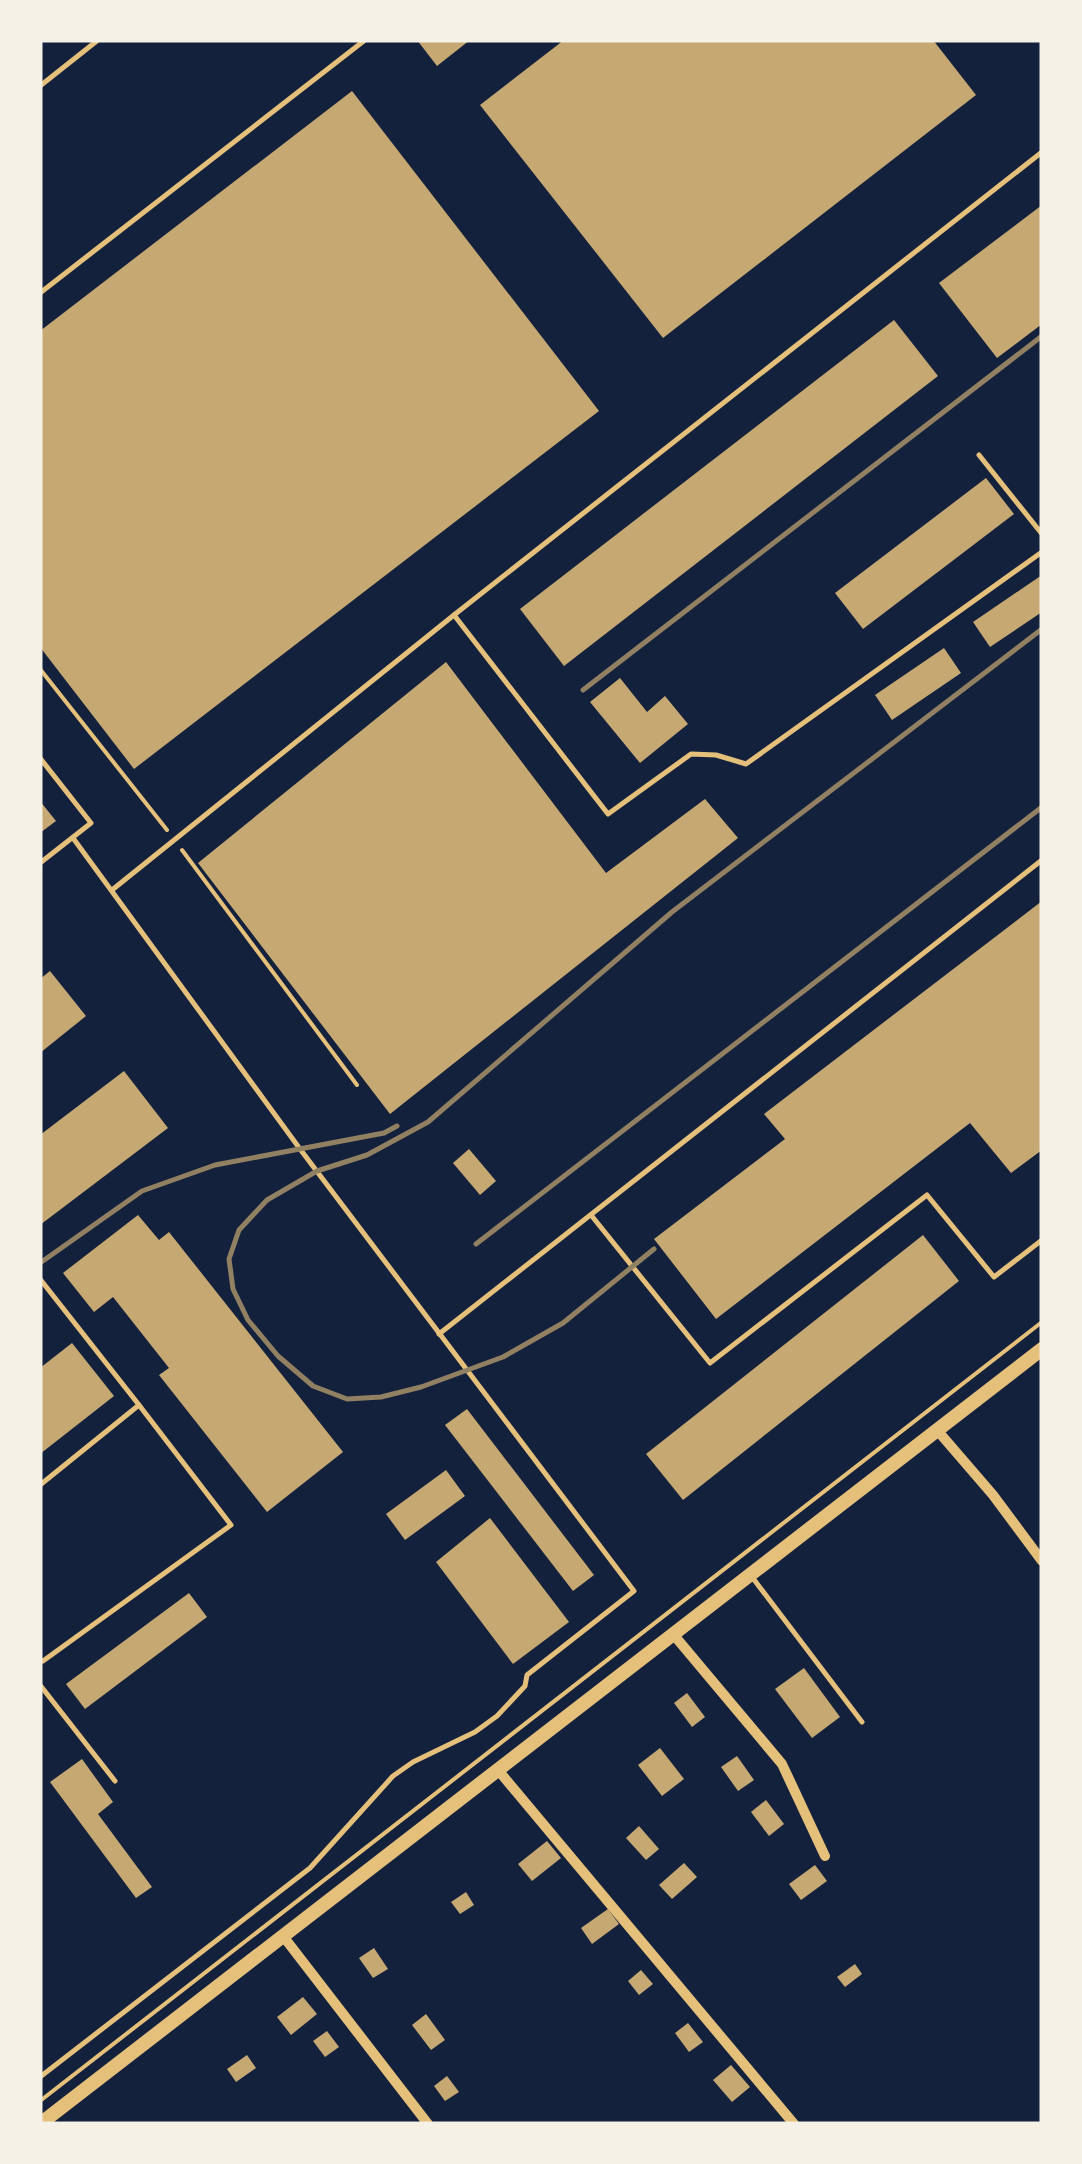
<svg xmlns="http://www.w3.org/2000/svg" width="1082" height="2164" font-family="Inter,sans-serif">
	<rect width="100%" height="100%" fill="#14213d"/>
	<g fill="#c6a872">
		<path d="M417,40H470L437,66Z"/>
		<path d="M564,40H933L976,95L663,338L480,105Z"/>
		<path d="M352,91L599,411L134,769L40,647V331Z"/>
		<path d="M1042,205V324L997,358L939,283Z"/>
		<path d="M894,320L938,376L564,666L520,609Z"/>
		<path d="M986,478L1014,514L863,629L835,593Z"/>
		<path d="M1042,575V612L990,647L973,622Z"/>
		<path d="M944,648L961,673L892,720L875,695Z"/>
		<path d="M446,662L606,873L705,799L738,838L390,1114L198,863Z"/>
		<path d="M620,678L647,712L665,696L688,724L640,763L590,702Z"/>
		<path d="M40,801L56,821L40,833Z"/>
		<path d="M1042,901V1150L1011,1173L970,1123L716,1319L654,1239L785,1139L764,1114Z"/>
		<path d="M50,971L86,1016L40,1053V979Z"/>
		<path d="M124,1071L168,1128L40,1225V1135Z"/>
		<path d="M469,1149L496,1181L480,1195L453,1163Z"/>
		<path d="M138,1215L159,1240L169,1232L343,1452L267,1512L159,1375L169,1368L113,1297L94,1312L63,1273Z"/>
		<path d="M923,1235L959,1281L683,1500L646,1454Z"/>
		<path d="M72,1343L114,1396L40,1454V1368Z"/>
		<path d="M467,1409L594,1575L573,1591L445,1425Z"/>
		<path d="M446,1470L465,1496L405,1540L386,1514Z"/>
		<path d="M490,1518L569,1622L513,1664L436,1562Z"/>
		<path d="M189,1593L207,1617L85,1709L66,1684Z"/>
		<path d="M804,1668L840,1717L812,1738L775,1689Z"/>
		<path d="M687,1693L705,1717L692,1727L674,1703Z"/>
		<path d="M660,1748L684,1779L662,1796L638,1765Z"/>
		<path d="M737,1756L754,1780L738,1791L721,1767Z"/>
		<path d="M82,1759L113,1802L98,1814L152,1887L136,1898L50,1782Z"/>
		<path d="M766,1800L784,1824L769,1836L751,1812Z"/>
		<path d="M639,1826L659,1849L646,1860L626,1838Z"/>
		<path d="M547,1841L561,1858L532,1881L518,1864Z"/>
		<path d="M684,1863L697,1877L672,1899L659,1885Z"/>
		<path d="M815,1865L827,1881L801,1900L789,1884Z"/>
		<path d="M466,1892L474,1905L460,1914L451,1902Z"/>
		<path d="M608,1909L619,1924L592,1944L581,1928Z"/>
		<path d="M374,1948L388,1969L373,1978L359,1958Z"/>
		<path d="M855,1964L862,1974L845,1987L837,1977Z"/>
		<path d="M641,1970L653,1984L639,1995L628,1981Z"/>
		<path d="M303,1997L317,2014L291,2035L277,2017Z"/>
		<path d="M426,2014L445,2040L431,2050L412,2025Z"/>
		<path d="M688,2023L703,2042L689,2052L675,2033Z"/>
		<path d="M327,2031L339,2047L325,2057L313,2041Z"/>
		<path d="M247,2055L256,2068L236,2082L227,2069Z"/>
		<path d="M731,2065L750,2087L732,2102L713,2080Z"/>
		<path d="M447,2076L459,2092L445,2101L434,2086Z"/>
	</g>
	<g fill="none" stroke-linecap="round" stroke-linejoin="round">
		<g stroke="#e5c07b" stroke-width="4">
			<path d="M40,669L167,830"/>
			<path d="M182,850L357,1085"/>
			<path d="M40,2101L1042,1322"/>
		</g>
		<g stroke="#e5c07b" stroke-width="5">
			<path d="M40,86L98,40"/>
			<path d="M40,293L365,40"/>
			<path d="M979,455L1042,534"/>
			<path d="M454,615L608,814L691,754L716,755L746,764L1042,552"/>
			<path d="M40,758L91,823L40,863"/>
			<path d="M112,890L454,615L1042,152"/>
			<path d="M591,1215L710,1363L927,1195L994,1277L1042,1240"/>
			<path d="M40,1279L139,1405L40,1485"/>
			<path d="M439,1334L1042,860"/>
			<path d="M752,1577L862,1722"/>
			<path d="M43,1661L231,1525L139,1405"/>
			<path d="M40,1685L115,1781"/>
			<path d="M40,2077L310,1868L393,1776L413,1762L475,1732L497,1716L525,1686L527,1675L634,1591L300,1149L73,838"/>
		</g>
		<g stroke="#e5c07b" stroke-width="10">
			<path d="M937,1430L993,1495L1042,1561"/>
			<path d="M673,1634L782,1764L825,1856"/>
			<path d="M498,1770L794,2124"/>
			<path d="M283,1936L428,2124"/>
		</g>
		<path stroke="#e5c07b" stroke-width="14" d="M40,2124L1042,1349"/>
		<g stroke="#918062" stroke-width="5">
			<path d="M583,690L1042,336"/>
			<path d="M476,1244L1042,807"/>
			<path d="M654,1249L563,1323L503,1357L421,1387L381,1397L347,1399L313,1386L278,1356L248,1320L233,1289L229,1259L239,1230L267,1200L317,1171L367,1155L428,1122L672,912L1042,629"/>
			<path d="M40,1263L142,1191L215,1165L384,1133L397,1126"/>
		</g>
	</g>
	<rect width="1082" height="2164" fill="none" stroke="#f6f1e7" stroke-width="85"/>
</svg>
